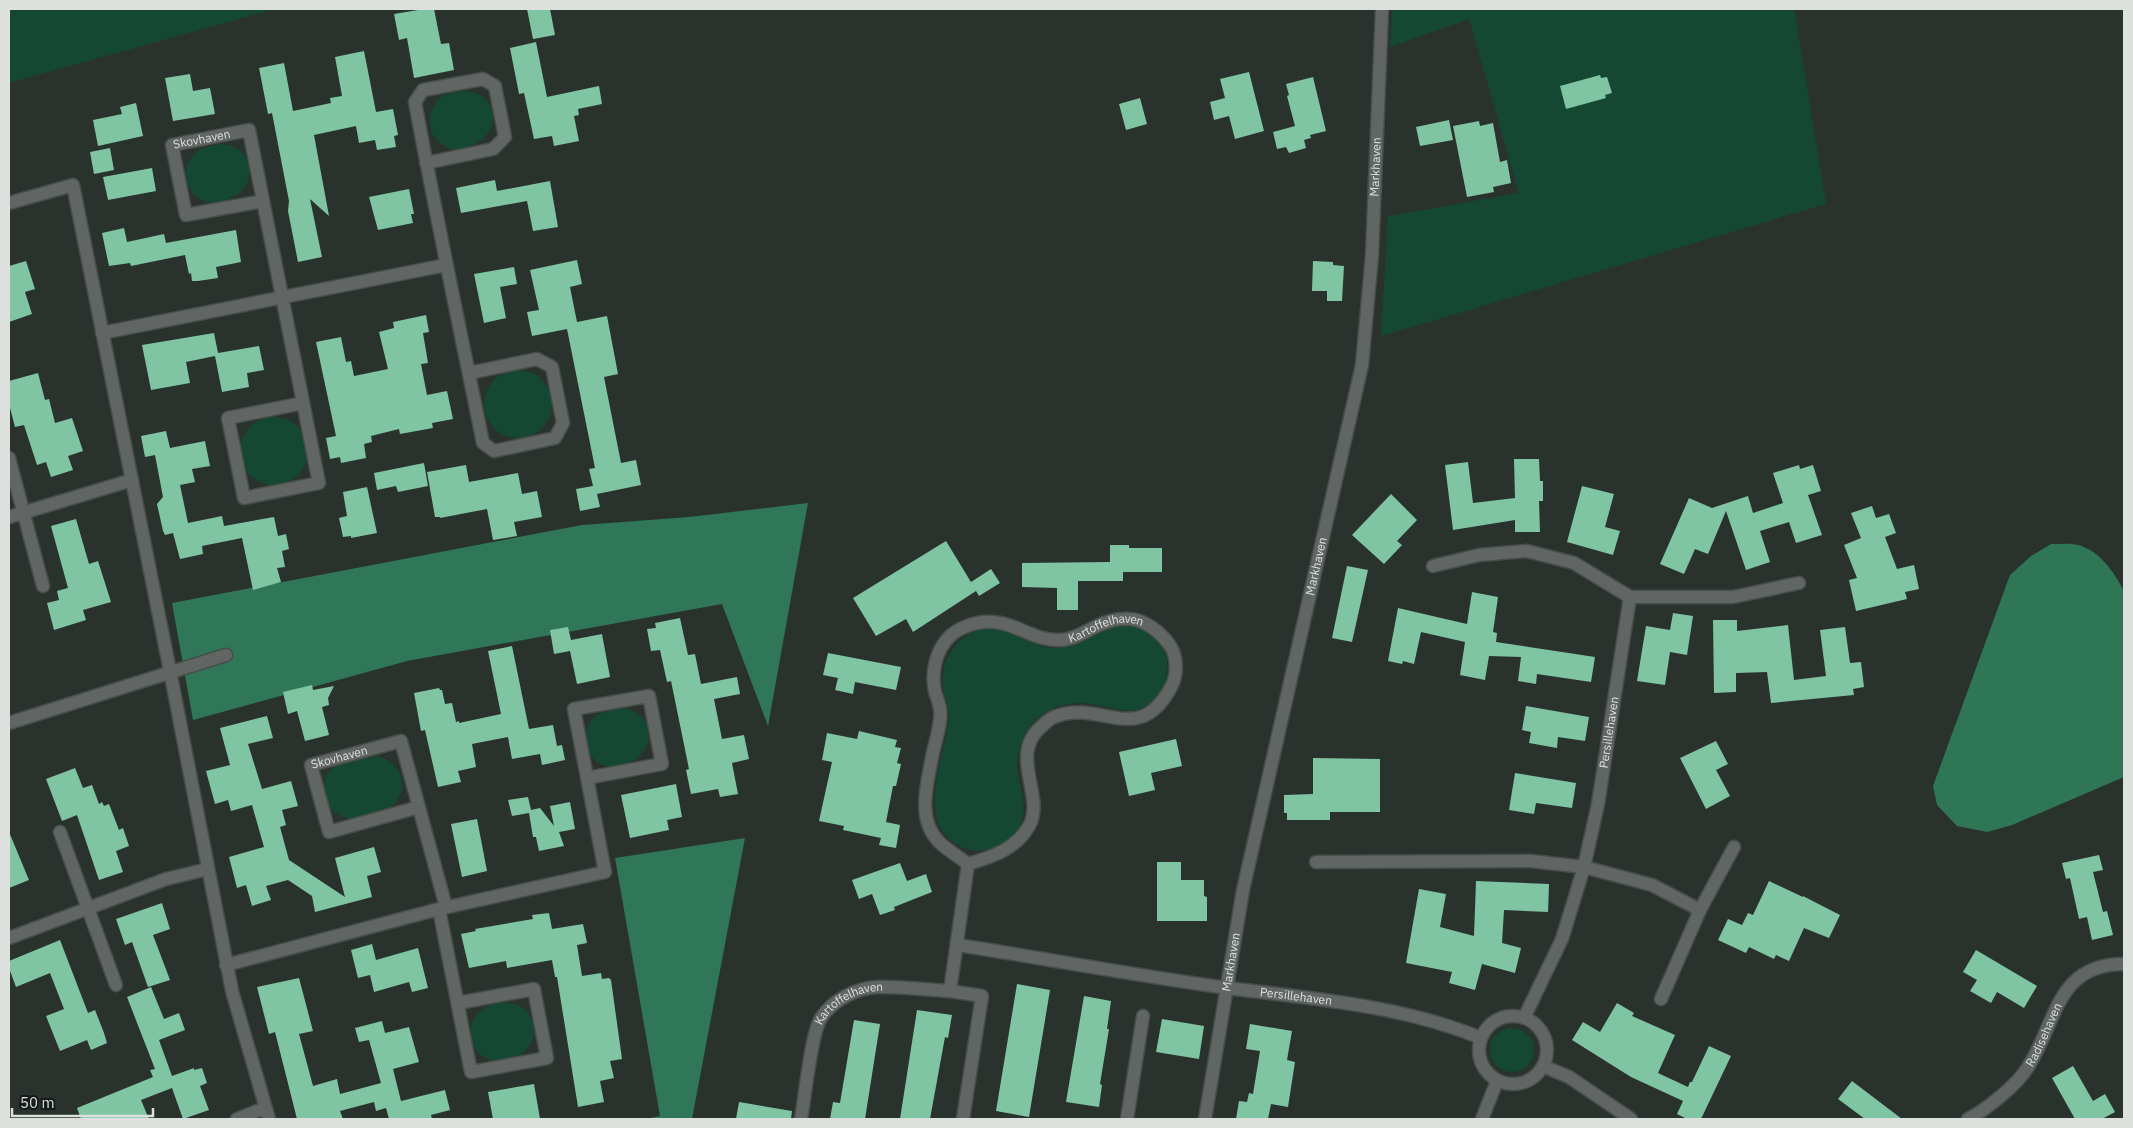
<svg xmlns="http://www.w3.org/2000/svg" width="2133" height="1128" font-family="'IBM Plex Sans',sans-serif">
	<rect width="100%" height="100%" fill="#2a322e"/>
	<g fill="#154833">
		<path d="M9,9H275L9,83Z"/>
		<path d="M1392,9H1794L1826,204L1381,336L1388,216L1519,193L1469,19L1390,47Z"/>
		<path d="M462,91C500,90 506,138 464,148C455,151 446,149 439,142C426,131 427,109 440,98C446,94 454,92 462,91Z"/>
		<path d="M219,144C256,144 263,191 221,202C212,204 202,202 196,196C182,184 183,162 197,152C203,147 211,146 219,144Z"/>
		<circle cx="518" cy="404" r="34"/>
		<circle cx="274" cy="451" r="34"/>
		<path d="M1118,625C1130,625 1141,626 1151,633C1177,653 1171,695 1141,708C1126,714 1113,708 1097,705C1073,699 1045,706 1030,727C1023,737 1018,750 1017,762C1017,790 1034,809 1014,835C1008,842 998,848 989,850C975,852 961,849 950,840C918,813 946,753 949,718C949,704 942,693 943,680C943,646 975,619 1008,631C1025,636 1036,648 1054,648C1080,648 1095,631 1118,625Z"/>
		<path d="M618,708C656,708 662,755 620,766C611,768 602,766 595,760C582,748 583,726 596,716C603,711 610,710 618,708Z"/>
		<path d="M370,755C396,755 415,786 392,806C385,811 375,813 367,815C359,817 352,819 344,817C323,811 316,782 333,768C343,760 358,758 370,755Z"/>
		<path d="M503,1002C541,1003 545,1051 509,1059C501,1061 494,1062 486,1058C468,1049 465,1023 481,1010C488,1005 496,1004 503,1002Z"/>
		<circle cx="1512" cy="1050" r="22"/>
	</g>
	<g fill="#307658">
		<path d="M808,503L768,726L722,604L407,661L193,720L172,603L582,525L689,517Z"/>
		<path d="M745,838L692,1119H645L660,1116L615,858Z"/>
	</g>
	<path fill="#2f7657" d="M2051,544C2060,544 2070,543 2078,545C2100,551 2114,572 2124,591V777L2012,825L1987,832L1957,826L1937,805L1933,786L2010,575L2031,556Z"/>
	<g fill="#7fc5a3">
		<path d="M424,9H434L441,44L449,43L454,70L414,78L407,38L399,40L394,14Z"/>
		<path d="M527,9H550L555,35L533,39Z"/>
		<path d="M536,42L547,97L599,86L602,104L578,109L579,115L574,116L579,141L554,146L552,136L534,139L524,93L519,94L510,48Z"/>
		<path d="M364,51L376,112L393,109L398,135L394,136L396,147L377,150L375,140L359,143L356,126L314,135L329,216L310,199L322,257L298,262L288,211L289,201L272,113L268,114L259,68L284,63L293,111L331,103L330,98L342,96L335,57Z"/>
		<path d="M1249,72L1264,131L1235,139L1229,116L1214,120L1210,102L1225,98L1220,79Z"/>
		<path d="M190,74L193,91L210,88L215,114L173,121L165,78Z"/>
		<path d="M1600,75L1601,78L1607,77L1612,93L1605,95L1606,98L1566,109L1560,86Z"/>
		<path d="M1313,77L1326,131L1310,135L1311,138L1304,140L1306,148L1289,153L1286,147L1277,149L1273,132L1295,126L1287,96L1289,95L1286,84Z"/>
		<path d="M1140,98L1147,124L1126,130L1119,104Z"/>
		<path d="M136,103L143,136L98,146L93,120L122,114L120,107Z"/>
		<path d="M1449,120L1453,140L1420,146L1416,127Z"/>
		<path d="M1479,121L1480,126L1493,123L1500,162L1507,160L1511,183L1493,187L1494,192L1467,197L1453,126Z"/>
		<path d="M110,148L114,170L94,174L90,152Z"/>
		<path d="M152,168L156,191L108,200L103,177Z"/>
		<path d="M495,180L497,191L550,181L558,227L533,231L527,201L461,213L456,188Z"/>
		<path d="M409,189L414,214H411L413,223L378,230L369,197Z"/>
		<path d="M124,228L127,242L164,234L166,243L236,230L241,262L216,267L218,278L198,281H192L191,273L189,274L185,255L131,266L130,263L109,266L102,233Z"/>
		<path d="M577,260L582,284L570,287L577,322L607,316L618,374L604,377L621,463L636,460L641,485L597,494L600,507L580,511L576,489L593,486L589,469L595,468L567,329L532,336L527,312L539,310L530,270Z"/>
		<path d="M26,261L35,289L25,292L32,314L9,322V266Z"/>
		<path d="M1313,261L1333,262V265L1344,266L1342,301H1327V291H1312Z"/>
		<path d="M514,267L517,284L500,287L506,318L484,323L474,274Z"/>
		<path d="M426,315L429,332L423,333L428,363L421,364L427,395L447,391L453,419L432,423L433,428L400,434L399,429L371,436L372,442L364,444L366,458L341,463L340,457L330,459L326,438L336,436L316,342L341,337L346,362L351,361L354,376L388,369L379,332L394,328L393,322Z"/>
		<path d="M214,333L218,353L259,346L264,370L247,373L249,387L222,392L215,356L186,362L190,383L151,390L142,345Z"/>
		<path d="M38,373L45,400L49,399L55,423L72,418L83,451L68,456L73,470L51,477L46,462L37,465L24,425L15,427L9,404V381Z"/>
		<path d="M166,431L170,448L205,441L210,466L192,469L195,482L180,485L188,523L222,516L224,526L274,517L278,536L286,534L289,549L282,551L285,567L277,568L281,582L253,590L242,538L202,546L203,554L180,559L173,533L165,535L163,531L157,504L163,497L155,455L145,457L141,436Z"/>
		<path d="M1514,459H1539L1540,481H1543V501H1539L1540,532H1515V520L1453,530L1445,465L1468,462L1473,503L1515,498Z"/>
		<path d="M424,463L428,486L398,492L396,486L377,490L374,473Z"/>
		<path d="M466,465L469,482L518,473L522,494L537,491L542,517L514,522L517,536L493,540L487,509L440,518V517H435L427,472Z"/>
		<path d="M1799,465L1800,469L1813,465L1821,491L1808,495L1822,535L1796,543L1789,522L1760,531L1770,562L1746,570L1726,511L1708,554L1695,549L1684,574L1660,564L1689,498L1712,508L1748,496L1753,513L1783,503L1773,473Z"/>
		<path d="M1582,486L1614,494L1605,527L1620,531L1613,555L1567,542Z"/>
		<path d="M367,487L377,533L351,538V536L343,537L339,518L347,516L343,492Z"/>
		<path d="M1391,494L1417,520L1397,541L1402,545L1384,564L1352,535Z"/>
		<path d="M1872,506L1876,518L1889,514L1896,533L1885,537L1897,569L1914,565L1919,589L1905,592L1907,599L1856,611L1849,580L1857,578L1844,545L1861,538L1851,513Z"/>
		<path d="M76,519L89,564L98,561L111,602L83,610L86,620L54,630L47,603L59,600L57,591L68,588L51,526Z"/>
		<path d="M946,541L974,587L971,582L991,569L1000,583L979,596L976,591L913,632L906,619L876,636L853,598Z"/>
		<path d="M1110,545H1129V548H1162V572H1123V581H1078V610H1057V588L1022,587V563L1110,562Z"/>
		<path d="M1347,566L1368,570L1352,642L1332,638Z"/>
		<path d="M1472,592L1498,597L1493,632L1497,633L1496,642L1595,657L1591,682L1537,674L1536,684L1518,681L1521,657L1489,656L1485,680L1460,675L1465,642L1421,632L1414,664L1403,661L1402,664L1388,661L1398,608L1467,624Z"/>
		<path d="M1673,613L1693,616L1687,655L1670,652L1665,685L1637,681L1646,626L1670,630Z"/>
		<path d="M680,618L688,655L695,654L701,684L737,677L740,694L714,699L722,739L744,735L749,759L732,763L738,794L720,797L718,789L691,794L686,770L689,769L671,681L667,682L660,650L651,651L647,629L656,628L655,623Z"/>
		<path d="M1713,620H1737V631L1788,625L1794,680L1826,676L1820,630L1845,627L1850,663L1861,662L1864,687L1853,689L1854,695L1771,703L1767,672L1736,673V692L1714,693Z"/>
		<path d="M568,627L571,640L602,634L610,677L577,684L570,651L554,654L550,630Z"/>
		<path d="M512,646L529,729L553,725L557,746L562,745L565,760L542,765L540,754L512,759L508,737L472,744L476,767L458,771L461,782L438,787L425,730L421,731L414,693L439,688L440,690H442L445,704L452,703L456,722L459,721V723L501,714L488,651Z"/>
		<path d="M828,653L901,667L896,690L855,682L853,694L835,690L838,678L823,675Z"/>
		<path d="M312,685L313,690L334,686L328,698L329,705L322,707L329,735L305,741L297,711L288,714L283,692Z"/>
		<path d="M1526,706L1589,717L1585,741L1558,737L1557,748L1529,743L1531,732L1522,730Z"/>
		<path d="M267,716L273,738L248,744L262,789L291,781L298,806L282,810L286,825L280,827L289,860L345,897L335,858L374,847L381,872L367,876L372,897L315,912L312,896L288,880L266,886L271,900L252,906L246,885L237,888L229,857L264,847L252,805L231,811L228,800L215,804L206,771L230,765L220,728Z"/>
		<path d="M859,731L897,740L895,747L901,748L897,763L901,764L896,786H893L886,822L900,825L896,848L879,845L881,838L843,830L844,826L819,821L832,762L822,760L827,733L857,739Z"/>
		<path d="M1176,739L1182,766L1151,773L1155,790L1129,796L1119,752Z"/>
		<path d="M1716,741L1728,764L1716,770L1730,796L1706,809L1680,758Z"/>
		<path d="M1313,758L1380,759V812H1330V820H1287V813H1284V795L1313,794Z"/>
		<path d="M75,768L83,788L92,785L99,804L102,802L104,806L109,804L119,830L123,828L129,846L116,851L123,872L99,880L77,815L62,821L46,779Z"/>
		<path d="M1515,773L1576,783L1572,808L1536,803L1534,814L1509,810Z"/>
		<path d="M676,784L682,817L667,820L669,830L630,838L621,795Z"/>
		<path d="M528,797L531,810L540,808L554,826L550,806L570,802L575,829L559,832L564,846L539,851L536,837H533L529,813L512,816L508,800Z"/>
		<path d="M477,819L487,871L462,877L451,824Z"/>
		<path d="M9,832L29,880L9,888Z"/>
		<path d="M2099,855L2103,870L2093,872L2103,912L2107,911L2113,935L2092,940L2087,917L2079,919L2070,878L2066,879L2062,863Z"/>
		<path d="M1157,862H1181V880H1204V896L1207,897V921H1157Z"/>
		<path d="M900,863L907,881L926,874L932,892L894,907L895,910L880,915L872,894L859,899L852,880Z"/>
		<path d="M1476,881L1549,884L1548,912L1504,910L1502,943L1521,948L1515,973L1482,964L1475,990L1449,983L1452,972L1406,963L1419,889L1446,894L1440,927L1474,936Z"/>
		<path d="M1769,881L1803,897V896L1840,915L1829,938L1804,928L1789,961L1776,955L1774,959L1749,947L1746,953L1718,940L1728,919L1742,925L1748,913L1753,915Z"/>
		<path d="M162,903L170,929L153,935L170,980L148,987L132,942L125,945L116,919Z"/>
		<path d="M549,913L552,929L583,924L587,943L577,945L582,976L601,973L602,979L609,978L611,980L622,1059L610,1061L614,1078L600,1081L604,1102L578,1107L557,977H555L552,960L507,968L506,961L469,968L461,934L476,931L475,929L533,919L532,915Z"/>
		<path d="M60,940L88,1013L95,1010L104,1033L107,1043L91,1050L87,1040L60,1051L46,1016L64,1009L50,973L16,987L9,968V961Z"/>
		<path d="M372,944L376,960L418,948L428,988L412,992L409,982L374,992L370,975L358,978L351,950Z"/>
		<path d="M1976,950L2037,986L2024,1008L1997,992L1991,1003L1970,991L1977,980L1963,972Z"/>
		<path d="M299,978L313,1031L299,1034L313,1086L337,1079L340,1094L381,1083L369,1040L359,1042L355,1028L382,1021L385,1033L409,1027L419,1062L393,1069L401,1101L445,1090L450,1110L431,1115L432,1119H389L386,1108L376,1111L374,1102L340,1111L343,1119H297L275,1032L269,1034L257,987Z"/>
		<path d="M1017,984L1050,990L1029,1117L996,1111Z"/>
		<path d="M151,987L164,1019L179,1013L185,1030L159,1040L172,1076L194,1068V1070L202,1068L207,1083L200,1086L209,1110L183,1119L172,1088L141,1100L149,1119H81L77,1108L153,1077L150,1070L155,1069L127,997Z"/>
		<path d="M1084,996L1111,1001L1107,1029H1109L1100,1084L1102,1085L1099,1107L1066,1102Z"/>
		<path d="M1617,1003L1634,1013L1632,1016L1675,1035L1658,1073L1688,1087L1690,1082H1692L1709,1046L1731,1056L1701,1119H1687L1677,1114L1683,1101L1631,1077L1572,1040L1583,1022L1600,1032Z"/>
		<path d="M917,1010L952,1015L948,1038L945,1037L930,1119H900Z"/>
		<path d="M1162,1019L1204,1026L1199,1059L1156,1052Z"/>
		<path d="M854,1020L880,1024L865,1119H830L833,1102L840,1103Z"/>
		<path d="M1250,1024L1292,1031L1287,1060L1295,1062L1288,1107L1271,1104L1268,1119H1236L1239,1101L1247,1102L1249,1093L1253,1094L1260,1051L1246,1049Z"/>
		<path d="M2073,1066L2093,1101L2105,1094L2115,1112L2102,1119H2075L2052,1078Z"/>
		<path d="M1852,1081L1902,1119H1865L1838,1099Z"/>
		<path d="M534,1084L540,1119H493L488,1092Z"/>
		<path d="M739,1102L792,1111L791,1119H736Z"/>
	</g>
	<g fill="none" stroke-linecap="round" stroke-linejoin="round">
		<defs>
			<g id="minor">
				<path d="M426,163L493,149L505,137L495,86L483,79L423,90L415,102C436,216 460,330 483,443L494,451L555,438L563,423L552,367L537,359L469,373"/>
				<path id="s1" d="M263,201L186,215L172,145L249,130L319,483L244,498L228,418L303,403"/>
				<path d="M9,203L73,185L170,671L232,991L269,1119"/>
				<path d="M102,333L446,265"/>
				<path d="M9,458L43,586"/>
				<path d="M9,517L132,480"/>
				<path d="M1433,566L1479,555L1527,551L1574,563L1630,597H1733L1799,583"/>
				<path d="M9,723L226,655"/>
				<path id="s2" d="M419,807L329,832L311,765L401,741L446,907"/>
				<path d="M60,832L116,985"/>
				<path d="M1316,862L1530,861L1584,867L1652,885L1700,910"/>
				<path d="M439,909L471,1072L547,1058L534,989L458,1003"/>
				<path d="M9,938L166,879L208,869"/>
				<path id="s3" d="M958,945C1048,959 1138,976 1228,988C1313,999 1401,1005 1481,1038"/>
				<path d="M226,965L439,909L605,872L574,709L649,696L662,764L587,778"/>
				<path d="M950,991L982,996L963,1119"/>
				<path d="M1661,999L1700,910L1734,847"/>
				<circle cx="1513" cy="1050" r="34"/>
				<path id="s4" d="M1524,1018L1562,939L1584,867L1598,804L1630,597"/>
				<path d="M1543,1066L1569,1077L1631,1119"/>
				<path d="M237,1119L265,1108"/>
				<path id="s5" d="M801,1119C805,1098 811,1033 821,1018C833,1000 856,988 877,987C901,986 926,990 950,991L968,864C959,857 949,851 940,843C915,819 928,781 933,752C936,739 942,722 940,709C939,703 937,698 935,692C931,673 935,651 950,636C958,629 967,625 977,623C1012,616 1028,641 1060,640C1072,640 1083,633 1093,628C1123,612 1147,616 1169,644C1178,656 1178,676 1170,689C1137,748 1100,698 1054,717C1049,719 1045,723 1041,727C1008,755 1046,797 1029,826C1016,849 992,857 968,864"/>
				<path d="M1127,1119L1143,1016"/>
				<path id="s6" d="M1205,1119L1243,890L1362,365L1372,255L1382,9"/>
				<path d="M1482,1119L1497,1081"/>
				<path id="s7" d="M1968,1119C1986,1110 2018,1084 2028,1067C2057,1022 2056,964 2124,964"/>
			</g>
		</defs>
		<use href="#minor" stroke="#464e4a" stroke-width="15"/>
		<use href="#minor" stroke="#616563" stroke-width="12"/>
	</g>
	<g text-anchor="middle" stroke-width="5" stroke-linejoin="round" paint-order="stroke">
		<g font-size="12" fill="#dce1de" stroke="#151917">
			<text dy="4" stroke="none"><textPath href="#s1" startOffset="180">Skovhaven</textPath></text>
			<text dy="4" stroke="none"><textPath href="#s6" startOffset="969">Markhaven</textPath></text>
			<text dy="4" stroke="none"><textPath href="#s6" startOffset="564">Markhaven</textPath></text>
			<text dy="4" stroke="none"><textPath href="#s5" startOffset="788">Kartoffelhaven</textPath></text>
			<text dy="4" stroke="none"><textPath href="#s4" startOffset="300">Persillehaven</textPath></text>
			<text dy="4" stroke="none"><textPath href="#s2" startOffset="192">Skovhaven</textPath></text>
			<text dy="4" stroke="none"><textPath href="#s6" startOffset="159">Markhaven</textPath></text>
			<text dy="4" stroke="none"><textPath href="#s3" startOffset="342">Persillehaven</textPath></text>
			<text dy="4" stroke="none"><textPath href="#s5" startOffset="136">Kartoffelhaven</textPath></text>
			<text dy="4" stroke="none"><textPath href="#s7" startOffset="116">Radisehaven</textPath></text>
		</g>
	</g>
	<rect width="2133" height="1128" fill="none" stroke="#dce1de" stroke-width="20"/>
	<path d="M12 1108v8h141v-8" fill="none" stroke="#dce1de" stroke-width="2.5"/>
	<text x="20" y="1108" font-size="15" fill="#dce1de" stroke="#151917" stroke-width="4" paint-order="stroke">50 m</text>
</svg>
